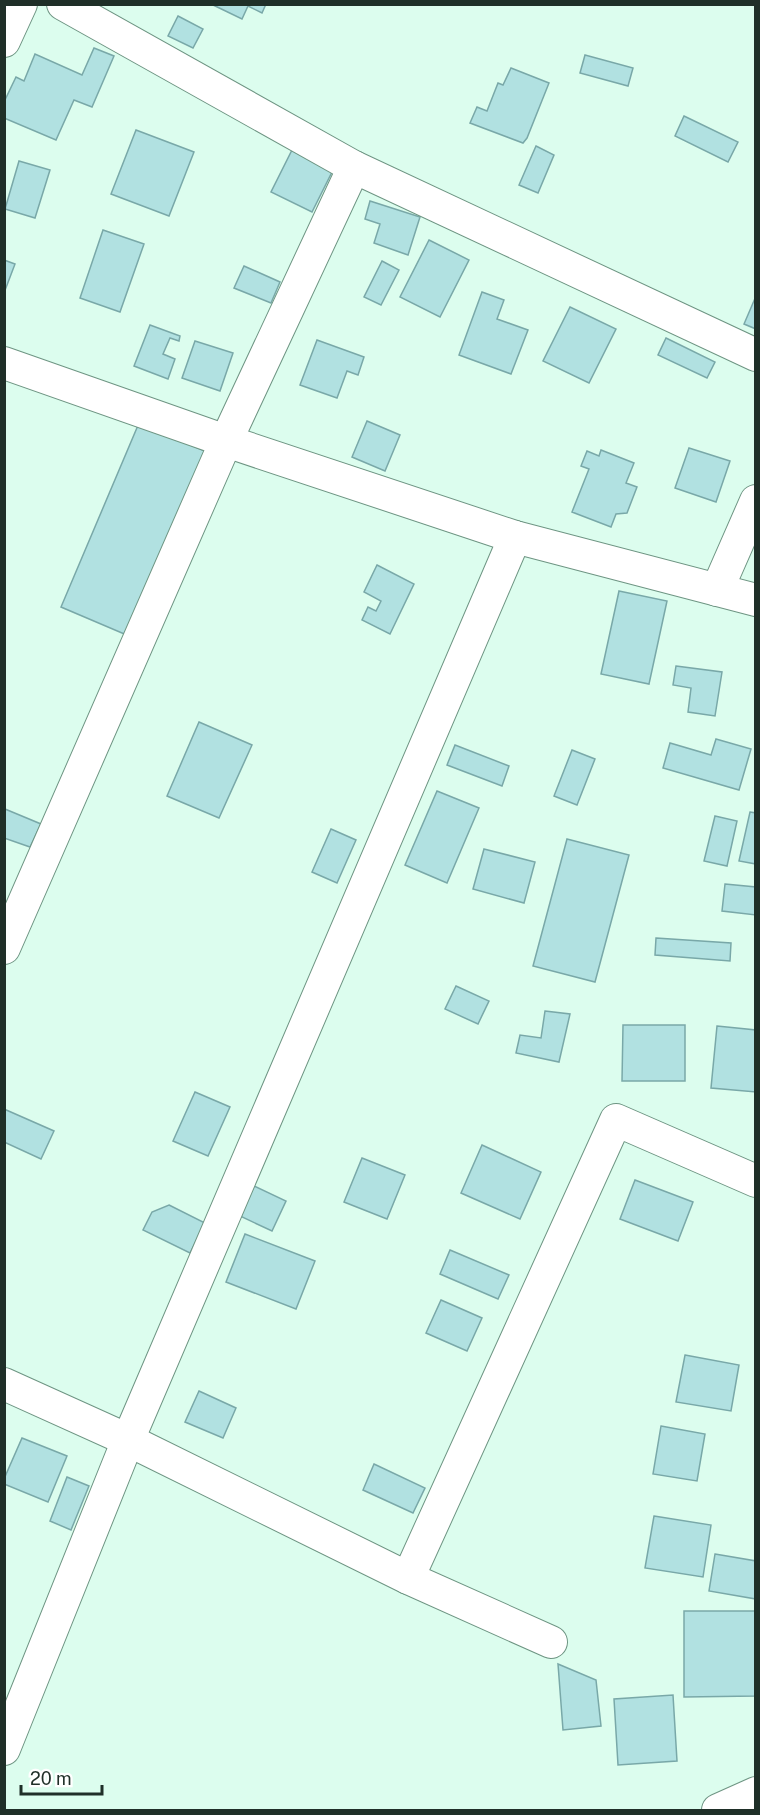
<svg xmlns="http://www.w3.org/2000/svg" width="760" height="1815" font-family="'Public Sans',sans-serif">
	<rect width="100%" height="100%" fill="#dcfdee"/>
	<g fill="#b1e1e1" stroke="#79a8a8" stroke-width="1.5">
		<path d="M211,4H266L262,13L248,6L242,19Z"/>
		<path d="M178,16L203,29L193,48L168,36Z"/>
		<path d="M94,48L114,56L92,107L74,100L56,140L4,118V102L16,77L24,81L35,54L82,75Z"/>
		<path d="M585,55L633,68L628,86L580,73Z"/>
		<path d="M511,68L549,83L527,138L523,143L470,123L477,107L487,111L498,83L503,85Z"/>
		<path d="M684,116L738,142L728,162L675,136Z"/>
		<path d="M136,130L194,152L169,216L111,194Z"/>
		<path d="M536,146L554,155L538,193L519,185Z"/>
		<path d="M292,150L333,170L312,212L271,192Z"/>
		<path d="M19,161L50,170L35,218L5,209Z"/>
		<path d="M370,201L420,217L408,255L374,243L380,224L365,219Z"/>
		<path d="M103,230L144,244L120,312L80,298Z"/>
		<path d="M429,240L469,260L440,317L400,297Z"/>
		<path d="M4,260L15,264L4,293Z"/>
		<path d="M382,261L399,270L381,305L364,297Z"/>
		<path d="M244,266L280,282L271,303L234,288Z"/>
		<path d="M482,292L504,300L497,319L528,330L511,374L459,355Z"/>
		<path d="M756,296V329L744,324Z"/>
		<path d="M570,307L616,329L589,383L543,361Z"/>
		<path d="M150,325L180,336L179,341L170,338L163,354L175,359L168,379L134,366Z"/>
		<path d="M666,338L715,362L707,378L658,355Z"/>
		<path d="M317,340L364,357L358,375L347,371L337,398L300,385Z"/>
		<path d="M195,341L233,353L220,391L182,378Z"/>
		<path d="M367,421L400,435L385,471L352,457Z"/>
		<path d="M139,423L207,452L129,636L61,607Z"/>
		<path d="M689,448L730,461L716,502L675,488Z"/>
		<path d="M601,450L634,463L626,483L637,487L627,513L616,514L611,527L572,512L589,469L581,466L587,451L599,456Z"/>
		<path d="M377,565L414,584L390,634L362,620L368,607L376,611L381,601L364,592Z"/>
		<path d="M619,591L667,601L649,684L601,674Z"/>
		<path d="M676,666L722,672L715,716L688,712L691,688L673,685Z"/>
		<path d="M199,722L252,745L219,818L167,796Z"/>
		<path d="M716,739L751,749L739,790L663,768L670,743L711,755Z"/>
		<path d="M455,745L509,766L502,786L447,765Z"/>
		<path d="M572,750L595,759L577,805L554,796Z"/>
		<path d="M437,791L479,808L447,883L405,865Z"/>
		<path d="M5,809L41,824L30,847L4,838Z"/>
		<path d="M750,812L756,813V864L739,861Z"/>
		<path d="M715,816L737,821L727,866L704,861Z"/>
		<path d="M331,829L356,840L337,883L312,872Z"/>
		<path d="M567,839L629,855L595,982L533,966Z"/>
		<path d="M484,849L535,862L524,903L473,889Z"/>
		<path d="M725,884L756,887V915L722,911Z"/>
		<path d="M656,938L731,943L730,961L655,955Z"/>
		<path d="M456,986L489,1001L478,1024L445,1009Z"/>
		<path d="M545,1011L570,1014L559,1062L516,1053L520,1035L541,1038Z"/>
		<path d="M623,1025H685V1081H622Z"/>
		<path d="M717,1026L756,1030V1092L711,1088Z"/>
		<path d="M195,1092L230,1107L208,1156L173,1141Z"/>
		<path d="M4,1109L54,1131L41,1159L4,1142Z"/>
		<path d="M482,1145L541,1172L520,1219L461,1193Z"/>
		<path d="M362,1158L405,1175L387,1219L344,1202Z"/>
		<path d="M635,1180L693,1202L678,1241L620,1219Z"/>
		<path d="M254,1186L286,1201L272,1231L240,1216Z"/>
		<path d="M169,1205L205,1223L190,1253L143,1230L152,1212Z"/>
		<path d="M245,1234L315,1261L296,1309L226,1282Z"/>
		<path d="M450,1250L509,1275L498,1299L440,1274Z"/>
		<path d="M441,1300L482,1318L467,1351L426,1333Z"/>
		<path d="M685,1355L739,1365L731,1411L676,1402Z"/>
		<path d="M199,1391L236,1408L223,1438L185,1422Z"/>
		<path d="M661,1426L705,1434L697,1481L653,1474Z"/>
		<path d="M22,1438L67,1456L48,1502L4,1484V1479Z"/>
		<path d="M374,1464L425,1488L413,1513L363,1490Z"/>
		<path d="M67,1477L89,1486L71,1530L50,1521Z"/>
		<path d="M654,1516L711,1525L703,1577L645,1568Z"/>
		<path d="M715,1554L756,1561V1599L709,1591Z"/>
		<path d="M684,1611H756V1696L684,1697Z"/>
		<path d="M558,1664L596,1680L601,1726L563,1730Z"/>
		<path d="M673,1695L677,1761L618,1765L614,1699Z"/>
	</g>
	<g fill="none" stroke-linecap="round" stroke-linejoin="round">
		<defs>
			<g id="minor">
				<path d="M63,4L354,167L756,355"/>
				<path d="M4,41L21,4"/>
				<path d="M4,363L226,441L515,537L756,600"/>
				<path d="M717,590L756,501"/>
				<path d="M4,948L226,441L354,167"/>
				<path d="M4,1384L128,1440L408,1578L551,1642"/>
				<path d="M408,1578L616,1120L756,1181"/>
				<path d="M4,1749L128,1440L515,537"/>
				<path d="M718,1810L756,1793"/>
			</g>
		</defs>
		<use href="#minor" stroke="#6e9583" stroke-width="34"/>
		<use href="#minor" stroke="#fff" stroke-width="32"/>
	</g>
	<rect width="760" height="1815" fill="none" stroke="#1f2f28" stroke-width="12"/>
	<path d="M21 1785v9h81v-9" fill="none" stroke="#1f2f28" stroke-width="3"/>
	<text x="30" y="1785" font-size="18" fill="#1f2f28" stroke="#ffffff" stroke-width="4.5" paint-order="stroke">20 m</text>
</svg>
